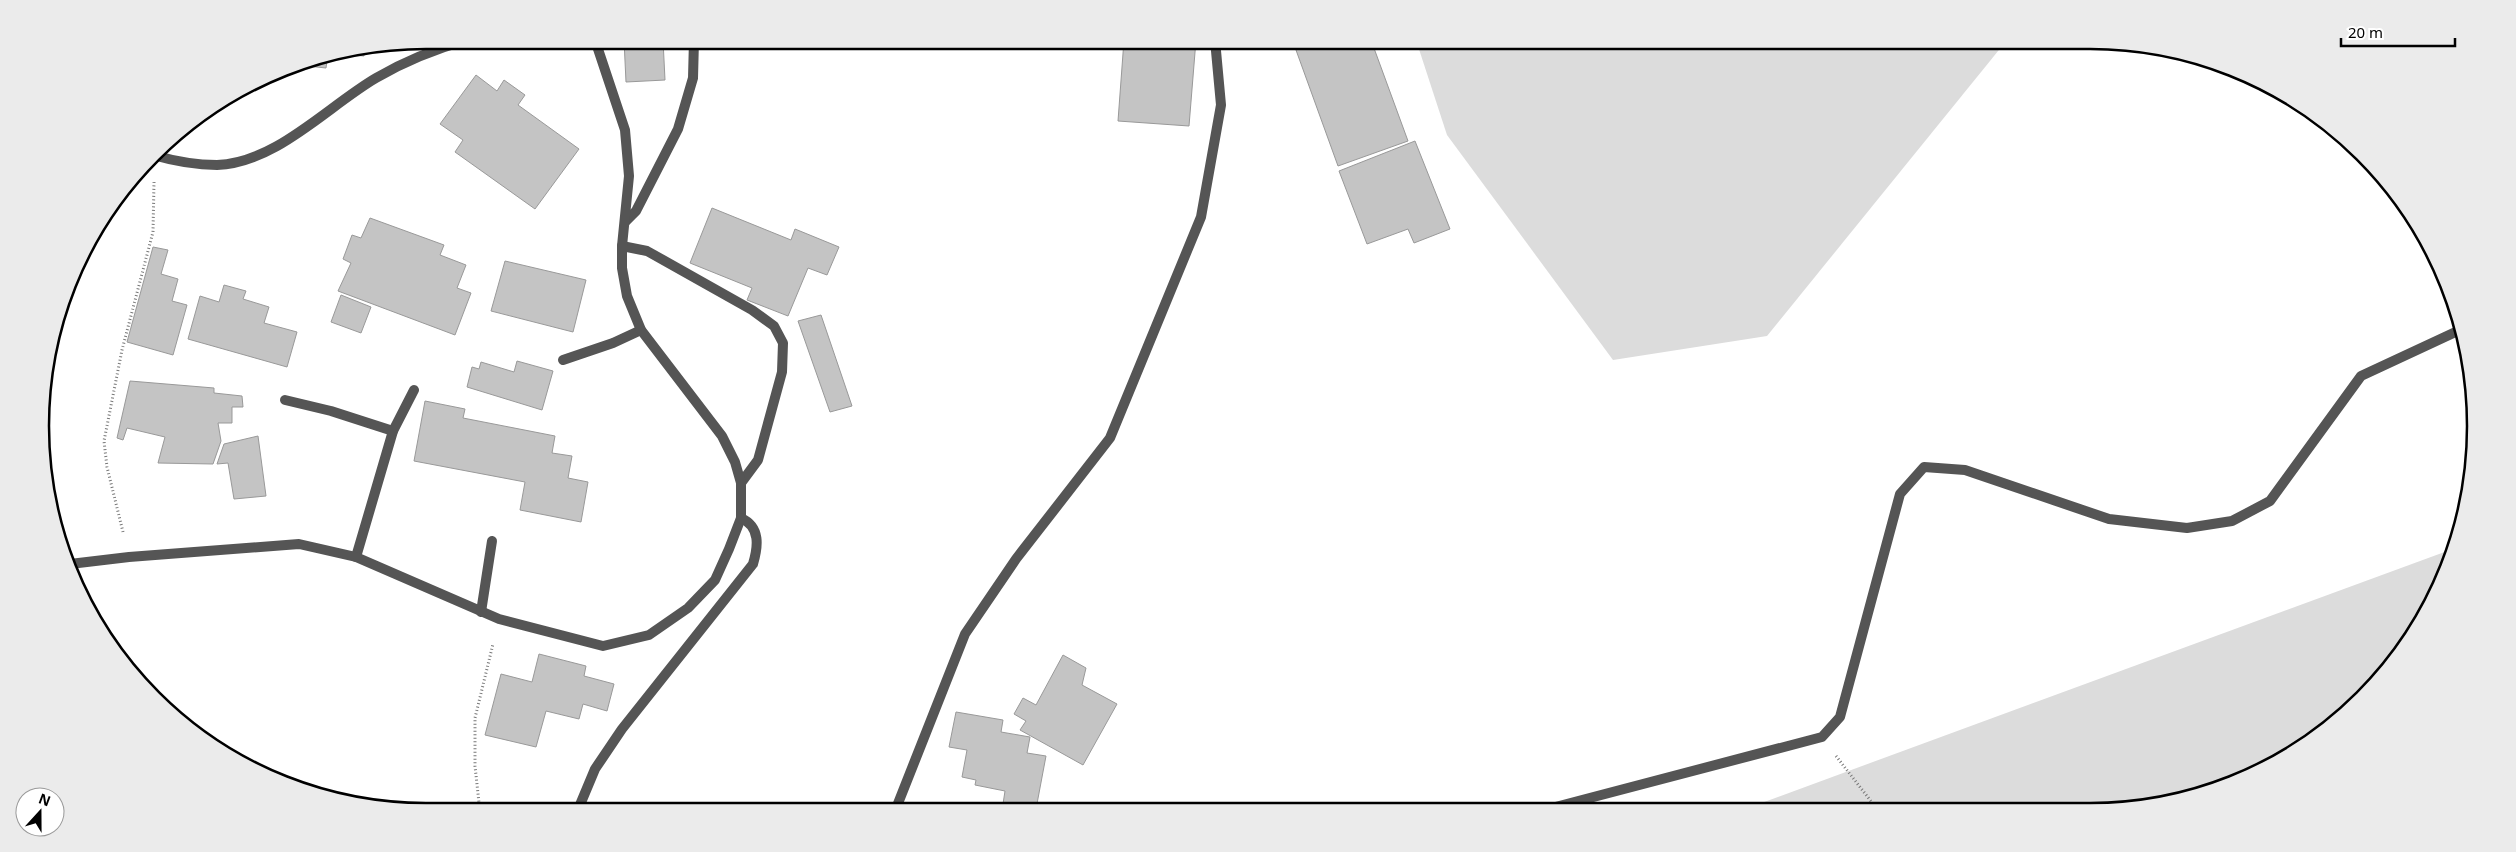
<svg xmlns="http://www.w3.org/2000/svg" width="2516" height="852" font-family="'Noto Sans',sans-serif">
	<rect width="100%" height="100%" fill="#fff"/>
	<g fill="#dcdcdc">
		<path d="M1416,40H2007L1767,336L1613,360L1447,135Z"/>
		<path d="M2450,550L2424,619L2345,716L2260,772L2141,809H1745Z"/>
	</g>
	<g fill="#c4c4c4" stroke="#999">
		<path d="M624,40H663L665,80L626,82Z"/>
		<path d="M1124,40H1196L1189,126L1118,121Z"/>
		<path d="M1323,40H1371L1408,141L1338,166L1296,50Z"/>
		<path d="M365,46L364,56L334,53L351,47Z"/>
		<path d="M328,54L326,68L298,65V63Z"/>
		<path d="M476,75L497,91L504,80L525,95L518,105L579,149L535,209L455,152L463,140L440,124Z"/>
		<path d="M1415,141L1450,229L1414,243L1408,229L1367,244L1339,171Z"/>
		<path d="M712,208L791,240L795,229L839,247L827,275L808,268L788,316L747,300L752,288L690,263Z"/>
		<path d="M370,218L444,245L440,255L466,265L457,288L471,293L455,335L338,291L351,263L343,259L352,235L361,238Z"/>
		<path d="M153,247L168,250L161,274L178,279L172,301L187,305L173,355L127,342Z"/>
		<path d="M505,261L586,280L573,332L491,311Z"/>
		<path d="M224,285L246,291L243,299L269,307L264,323L297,332L287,367L188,339L200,296L219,302Z"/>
		<path d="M341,295L371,307L361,333L331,322Z"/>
		<path d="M821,315L852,406L830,412L798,321Z"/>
		<path d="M517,361L553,371L542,410L467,387L472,367L479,369L481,362L514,372Z"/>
		<path d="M130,381L214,388V393L242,396L243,407H232V423H218L221,441L213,464L158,463L165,437L127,428L123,440L117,438Z"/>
		<path d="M425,401L465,409L463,418L555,436L552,453L572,456L568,478L588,482L581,522L520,510L525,482L414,461Z"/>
		<path d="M258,436L266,496L234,499L228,463L217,464L224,444Z"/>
		<path d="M539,654L586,666L584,676L614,684L607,711L583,704L579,719L546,711L536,747L485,735L501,674L532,682Z"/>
		<path d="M1063,655L1086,668L1082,685L1117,704L1083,765L1020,730L1026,721L1014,714L1023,698L1036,705Z"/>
		<path d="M956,712L1003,720L1001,732L1030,737L1027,753L1046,756L1036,809L1003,804L1005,791L975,785L976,780L962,777L967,750L949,747Z"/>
	</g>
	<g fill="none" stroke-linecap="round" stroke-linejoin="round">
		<g stroke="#777" stroke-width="3" stroke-dasharray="1 2.5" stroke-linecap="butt">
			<path d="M123,532L107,467L104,441L122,350L153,232L154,182"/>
			<path d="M1836,756L1877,809"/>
			<path d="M480,812L475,766V718L493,644"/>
		</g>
		<g stroke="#555" stroke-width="10">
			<path d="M153,155C174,161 195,165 217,165C276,163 328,106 376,78C405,61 435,49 467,40"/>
			<path d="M625,222L636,211L678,129L693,78L694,40"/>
			<path d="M622,246L647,251L752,310L774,326L783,343L782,372L758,460L741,483"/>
			<path d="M563,360L613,343L641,330"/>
			<path d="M285,400L331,411L393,431"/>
			<path d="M356,557L393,431L414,390"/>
			<path d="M70,564L129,557L299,544L356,557L499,619L603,646L649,635L688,608L715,580L729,549L741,518V483L735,462L722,436L641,330L627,296L622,268V246L629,176L625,130L595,40"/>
			<path d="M481,612L492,541"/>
			<path d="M1544,810L1822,737L1840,717L1900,494L1924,467L1965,470L2109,519L2187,528L2232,521L2270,501L2361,376L2462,329"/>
			<path d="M895,811L965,634L1016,559L1110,438L1201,217L1221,105L1215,40"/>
			<path d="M577,812L595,769L622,729L753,564C758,547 761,527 741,518"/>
		</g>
	</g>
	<path d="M0 0H2516V852H0ZM426 49H2090A377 377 0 0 1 2467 426V426A377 377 0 0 1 2090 803H426A377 377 0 0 1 49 426V426A377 377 0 0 1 426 49Z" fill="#ebebeb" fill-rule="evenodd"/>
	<path fill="none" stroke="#000" stroke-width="2.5" d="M426 49H2090A377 377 0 0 1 2467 426V426A377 377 0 0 1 2090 803H426A377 377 0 0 1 49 426V426A377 377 0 0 1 426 49Z"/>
	<g transform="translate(40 812) rotate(21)"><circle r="24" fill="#ffffff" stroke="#999999"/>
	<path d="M0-4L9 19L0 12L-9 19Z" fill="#000000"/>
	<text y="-8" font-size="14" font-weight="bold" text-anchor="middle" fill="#000000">N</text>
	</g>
	<path d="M2341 38v8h114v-8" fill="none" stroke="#000000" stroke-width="2.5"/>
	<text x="2348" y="38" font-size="15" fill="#000000" stroke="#ffffff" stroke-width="4" paint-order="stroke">20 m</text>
</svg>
